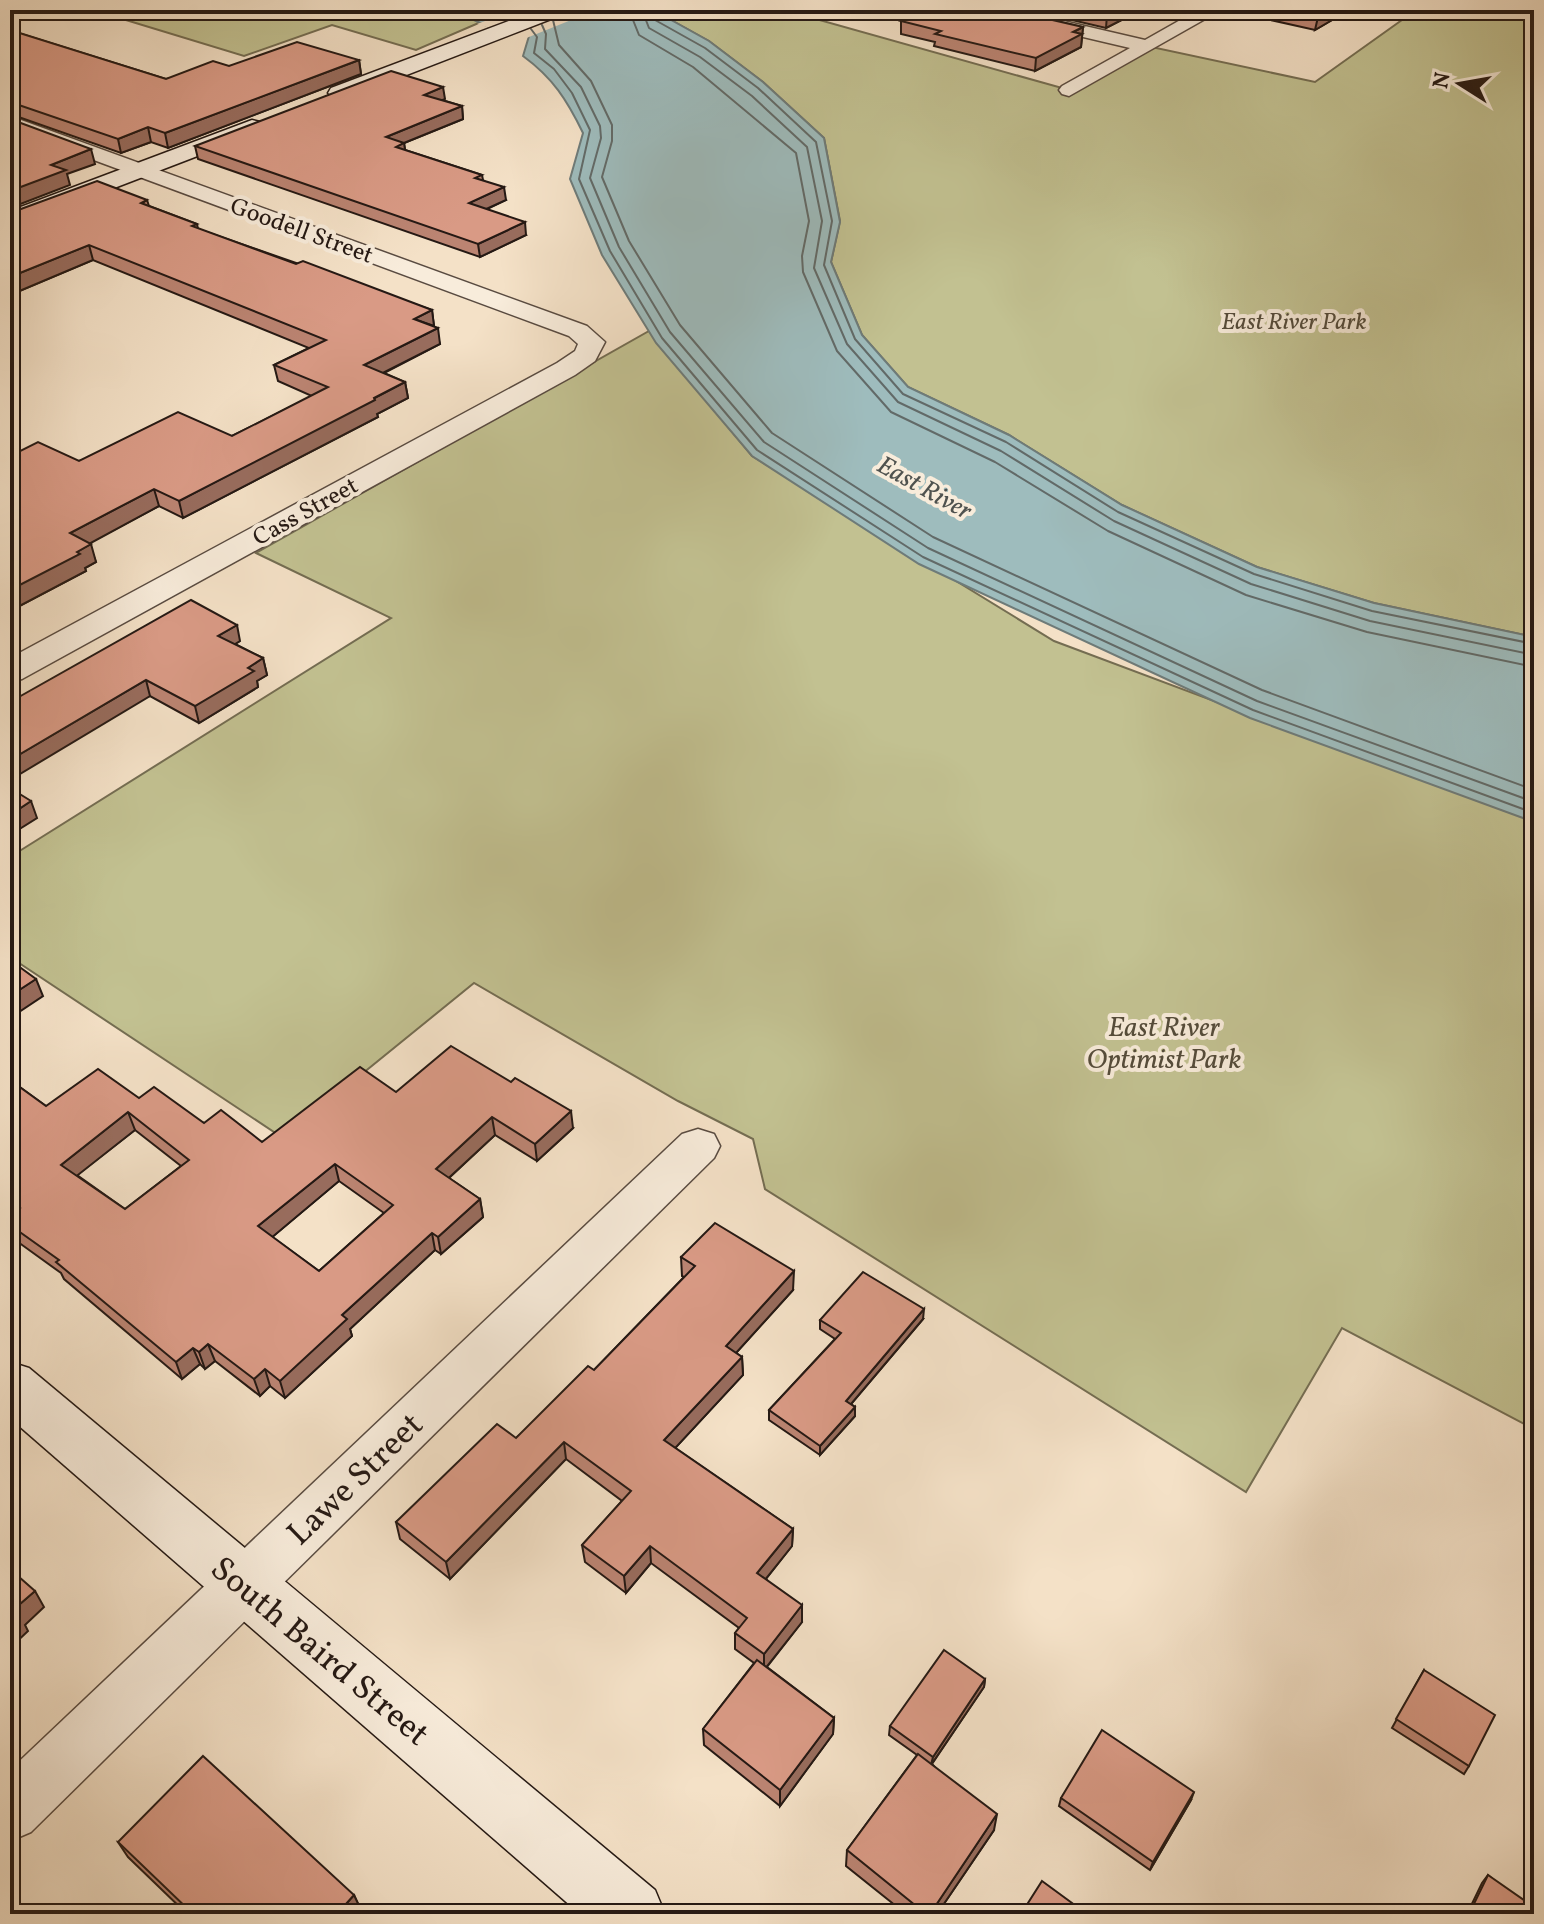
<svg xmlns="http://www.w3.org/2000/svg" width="1544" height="1924" font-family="Vollkorn,serif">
	<rect width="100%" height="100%" fill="#f4e1c7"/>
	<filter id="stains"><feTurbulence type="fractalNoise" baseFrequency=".0025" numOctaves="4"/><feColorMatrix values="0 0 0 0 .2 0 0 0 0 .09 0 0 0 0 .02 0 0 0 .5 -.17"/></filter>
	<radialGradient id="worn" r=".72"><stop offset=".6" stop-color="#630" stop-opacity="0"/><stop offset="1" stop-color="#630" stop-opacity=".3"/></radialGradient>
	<g fill="#c2c191" stroke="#746d52" stroke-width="2">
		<path d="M93,10H452L481,22L416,50L332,25L244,56Z"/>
		<path d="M653,10H784L1069,90L1147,46L1315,82L1416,10H1534V637L1374,603L1257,567L1122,505L1009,435L908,387L862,335L831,262L840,221L824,138L763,82L709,41Z"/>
		<path d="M649,331L752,456L1054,641L1534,821V1429L1342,1328L1246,1492L765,1189L753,1139L678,1101L474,983L283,1138L10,957V857L391,618L256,553Z"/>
	</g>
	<path fill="#9ebcbd" stroke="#6e7b79" stroke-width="2" d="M452,10H653L709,41L763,82L824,138L840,222L831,262L862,335L908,387L1009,435L1122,505L1257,567L1374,603L1534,637V822L1250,718L919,564L752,456L656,343L602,255L570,179L583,133C567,100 553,78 523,56L529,36L500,32Z"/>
	<path fill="#f4e1c7" d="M515,10H596L524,39L477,24Z"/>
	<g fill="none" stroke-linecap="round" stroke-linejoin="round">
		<g stroke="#626a68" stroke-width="2">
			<path d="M629,10L639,35L693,67L796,153L809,221L802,256L803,272L837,351L891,412L995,462L1108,531L1246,595L1367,632L1534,667"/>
			<path d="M642,10L649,28L700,57L752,96L807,147L822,221L814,268L847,344L898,402L1001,451L1114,521L1251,584L1370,621L1534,655"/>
			<path d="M652,10L655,20L705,48L758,88L816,142L832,221L824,265L855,339L903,394L1006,442L1118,512L1254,574L1372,611L1534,644"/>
			<path d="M553,20L559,45L591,81L612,125V141L602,177L629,241L680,325L772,433L933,537L1262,690L1534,790"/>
			<path d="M542,25L546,34L545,49L581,87L600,126L601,138L590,178L619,247L670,332L764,442L928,548L1257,701L1534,802"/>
			<path d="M531,29L537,37L534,53L554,69L572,93L590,130L579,179L610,251L662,338L757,450L923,557L1253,710L1534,813"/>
		</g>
		<defs>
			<g id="street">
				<path d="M983,10H1016L1145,40L1198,10H1221L1069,96L1062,94L1059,90L1062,86L1130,48L985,14Z"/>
				<path d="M10,116L587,326L605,342L595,361L575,375L22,679L10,682V658L557,363L575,351L578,344L569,336L10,129Z"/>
				<path d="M698,1129L714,1134L720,1146L714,1158L31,1832L10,1841V1770L682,1134Z"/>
			</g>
			<g id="secondary">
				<path d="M538,10H567L564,14L347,98L339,100L328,93L331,88Z"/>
				<path d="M252,120L260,122L264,127L260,132L10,228V211Z"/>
				<path d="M10,1362L29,1368L655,1890L665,1914H580L10,1418Z"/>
			</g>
		</defs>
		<use href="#street" stroke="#594b41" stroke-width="3"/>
		<use href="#secondary" stroke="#251914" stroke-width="3"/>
		<use href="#street" fill="#f8ecdb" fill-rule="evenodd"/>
		<use href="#secondary" fill="#f8ecdb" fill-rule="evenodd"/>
	</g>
	<g fill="#bb8472" stroke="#251914" stroke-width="2" fill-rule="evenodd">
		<path d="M864,10H1009L1083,27L1081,47L1035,71L934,46L935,42L901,34V21L904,20Z"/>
		<path d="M1029,10H1141L1106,28Z"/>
		<path d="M1226,10H1349L1315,30Z"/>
		<path d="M10,25L12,31L166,79L229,66L359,60L361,74L168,148L151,142L121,153L10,114Z"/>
		<path d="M445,99L442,100L462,106L463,119L404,143L405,150L482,175L483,180L506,200L487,209L526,235L480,257L198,159L195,146Z"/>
		<path d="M147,200L149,206L197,224L198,229L432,310L434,326L440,344L384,373L405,382L408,398L377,414L378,417L183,518L159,506L89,543L96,562L85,568L86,571L10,611L79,461L232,436L312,396L278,381L274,365L309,348L93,260L10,295Z"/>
		<path d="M240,641L235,644L263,658L267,675L257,681L258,687L199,723L150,696L10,702Z"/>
		<path d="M10,1080L46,1106L139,1098L204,1123L262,1142L396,1092L573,1128L537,1161L495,1135L449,1178L480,1199L483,1217L441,1254L435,1250L350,1329L352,1336L285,1398L270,1386L260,1396L215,1361L205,1369L200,1364L182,1379L64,1279L61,1273L11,1237L10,1234V1215L12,1214L10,1212ZM135,1130L181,1166L125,1209L77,1175ZM339,1181L384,1213L319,1271L272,1237Z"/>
		<path d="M681,1257L793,1290L736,1353L742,1357L743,1375L675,1448L793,1529L792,1546L766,1579L802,1622L767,1667L834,1718L833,1734L780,1806L704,1745L703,1729L754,1663L735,1649V1633L739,1628L651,1563L626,1593L585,1562L582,1545L622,1501L566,1459L450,1579L400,1539L396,1522L516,1438L594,1370L684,1277L682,1276Z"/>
		<path d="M923,1319L851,1404L855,1407V1416L820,1455L769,1420V1410L835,1339L820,1329V1320Z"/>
		<path d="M1424,1670L1469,1766L1464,1774L1392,1728Z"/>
		<path d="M985,1679L984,1687L932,1764L994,1830L937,1914H906L846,1866L847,1850L917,1755L889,1735L890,1726Z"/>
		<path d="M1061,1798L1191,1800L1150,1870L1059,1806Z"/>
		<path d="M118,1842L354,1895L361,1910L357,1914H187L128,1857Z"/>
		<path d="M1488,1875L1534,1914H1467L1482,1883Z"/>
	</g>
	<g fill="#986c5d" stroke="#251914" stroke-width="2">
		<path d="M1118,10H1141L1106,28L1107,15Z"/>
		<path d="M1330,10H1349L1315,30L1318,17Z"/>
		<path d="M1083,27L1081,47L1035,71L1036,58L1073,32Z"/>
		<path d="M359,60L361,74L168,148L165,133Z"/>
		<path d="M443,87L445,99L426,107L424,95Z"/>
		<path d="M462,106L463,119L404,143L406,156L386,137Z"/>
		<path d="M148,127L151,142L121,153L118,139Z"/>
		<path d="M91,149L95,164L67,174L70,185L10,208V191L51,165Z"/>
		<path d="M504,187L506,200L471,216L469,203Z"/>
		<path d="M525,222L526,235L480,257L478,244Z"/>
		<path d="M89,245L93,260L10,295V277Z"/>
		<path d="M432,310L434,326L414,319Z"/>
		<path d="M438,328L440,344L367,381L364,365Z"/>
		<path d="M405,382L408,398L377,414L378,417L183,518L179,501Z"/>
		<path d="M154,489L159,506L76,551L70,533Z"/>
		<path d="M91,544L96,562L85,568L86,571L10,611V590Z"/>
		<path d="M237,625L240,641L222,652L218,636Z"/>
		<path d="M263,658L267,675L257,681L258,687L199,723L195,706L248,668Z"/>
		<path d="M146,680L150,696L10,780V760Z"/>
		<path d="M31,801L37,818L10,835V815Z"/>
		<path d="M36,979L43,996L10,1018V996Z"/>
		<path d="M571,1111L573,1128L537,1161L535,1144Z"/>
		<path d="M128,1112L135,1130L69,1182L61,1165Z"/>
		<path d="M492,1117L495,1135L440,1186L436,1169Z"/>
		<path d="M335,1164L339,1181L264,1244L258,1226Z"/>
		<path d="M480,1199L483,1217L441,1254L438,1237Z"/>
		<path d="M432,1233L435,1250L350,1329L352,1336L285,1398L280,1381L342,1315Z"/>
		<path d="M794,1271L793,1290L726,1364V1346Z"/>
		<path d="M924,1309L923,1319L846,1410V1401Z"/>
		<path d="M208,1344L215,1361L205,1369L199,1352Z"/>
		<path d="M193,1348L200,1364L182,1379L176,1362Z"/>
		<path d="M742,1357L743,1375L666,1458L664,1440Z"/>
		<path d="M265,1369L270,1386L260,1396L254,1379Z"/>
		<path d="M855,1407V1416L820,1455V1446Z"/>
		<path d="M564,1442L566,1459L450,1579L446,1562Z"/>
		<path d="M793,1529L792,1546L757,1590V1573Z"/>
		<path d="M650,1546L651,1563L626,1593L624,1576Z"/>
		<path d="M35,1591L44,1607L25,1625L28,1631L10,1648V1622L13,1610Z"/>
		<path d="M802,1605V1622L764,1670V1654Z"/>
		<path d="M985,1679L984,1687L931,1765L933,1757Z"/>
		<path d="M834,1718L833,1734L780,1806V1790Z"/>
		<path d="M1194,1792L1191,1800L1150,1870L1153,1862Z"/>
		<path d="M997,1814L994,1830L937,1914H930Z"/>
		<path d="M354,1895L361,1910L357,1914H337Z"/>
	</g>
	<g fill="#d99a85" stroke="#251914" stroke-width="2" fill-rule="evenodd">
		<path d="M915,10H1009L1083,27L1073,32L1082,34L1036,58L935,34L941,31L901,21L922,12Z"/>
		<path d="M1084,10H1118L1107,15Z"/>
		<path d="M1286,10H1330L1318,17Z"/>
		<path d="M10,30L166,79L213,61L229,66L297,42L359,60L165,133L148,127L118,139L10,102Z"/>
		<path d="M391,71L443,87L424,95L462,106L386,137L404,143L396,147L482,175L475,178L504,187L469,203L525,222L478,244L195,146Z"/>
		<path d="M10,119L91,149L51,165L66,170L10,191Z"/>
		<path d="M97,181L147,200L141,203L197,224L192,226L296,264L303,261L432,310L414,319L438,328L364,365L405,382L374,398L375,400L179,501L154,489L70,533L91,544L77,552L80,554L10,590V456L38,442L79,461L178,412L232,436L328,387L274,365L326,340L89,245L10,277V213Z"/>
		<path d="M191,600L237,625L218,636L263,658L248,668L254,671L195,706L146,680L10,760V702Z"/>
		<path d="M10,788L31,801L10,815Z"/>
		<path d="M10,960L36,979L10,996Z"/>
		<path d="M451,1046L511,1082L515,1078L571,1111L535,1144L492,1117L436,1169L480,1199L438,1237L432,1233L342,1315L347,1319L280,1381L265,1369L254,1379L208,1344L199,1352L193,1348L176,1362L56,1262L59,1260L10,1225V1215L20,1208L10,1200V1179L12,1177L10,1176V1080L46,1106L98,1069L139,1098L154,1087L204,1123L221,1110L262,1142L360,1067L396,1092ZM128,1112L189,1160L125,1209L61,1165ZM335,1164L393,1205L319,1271L258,1226Z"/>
		<path d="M715,1223L794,1271L726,1346L742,1357L664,1440L793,1529L757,1573L802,1605L764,1654L735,1633L747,1618L650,1546L624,1576L582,1545L631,1491L564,1442L446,1562L396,1522L497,1424L516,1438L588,1366L594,1370L695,1266L681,1257Z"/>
		<path d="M863,1272L924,1309L846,1401L855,1407L820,1446L769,1410L841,1333L820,1320Z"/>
		<path d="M10,1569L35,1591L13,1610L18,1615L10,1622Z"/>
		<path d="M944,1650L985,1679L933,1757L890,1726Z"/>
		<path d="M757,1660L834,1718L780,1790L703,1729Z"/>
		<path d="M1424,1670L1495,1715L1469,1766L1396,1719Z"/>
		<path d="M1102,1730L1194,1792L1153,1862L1061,1798Z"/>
		<path d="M918,1754L997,1814L930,1914H926L847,1850Z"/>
		<path d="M203,1756L354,1895L337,1914H193L118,1842Z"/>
		<path d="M1488,1875L1534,1907V1914H1469Z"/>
		<path d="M1042,1881L1087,1914H1021Z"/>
		<path d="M1377,1905L1390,1914H1373Z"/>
	</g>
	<g text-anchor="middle" stroke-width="8" stroke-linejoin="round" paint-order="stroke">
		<g font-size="24" fill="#251914" stroke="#f8ecdb">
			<text transform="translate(302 230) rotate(20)" y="8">Goodell Street</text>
			<text transform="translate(305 511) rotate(-29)" y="8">Cass Street</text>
		</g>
		<g font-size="24" font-style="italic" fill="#544b3a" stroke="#f8ecdb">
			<text x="1294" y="329">East River Park</text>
		</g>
		<g font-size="26" font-style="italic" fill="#4f524f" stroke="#f8ecdb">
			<text transform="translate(925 487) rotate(29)" y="9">East River</text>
		</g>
		<g font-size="28" font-style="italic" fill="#544b3a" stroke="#f8ecdb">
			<text x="1164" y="1036">East River<tspan x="1164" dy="32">Optimist Park</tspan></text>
		</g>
		<g font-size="34" fill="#251914" stroke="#f8ecdb">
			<text transform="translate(354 1478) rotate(-44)" y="12">Lawe Street</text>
			<text transform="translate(321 1650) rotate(40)" y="12">South Baird Street</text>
		</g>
	</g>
	<rect width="1544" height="1924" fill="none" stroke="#f4e1c7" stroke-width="40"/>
	<rect x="12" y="12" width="1520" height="1900" fill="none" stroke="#251914" stroke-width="4"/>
	<rect x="20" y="20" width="1504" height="1884" fill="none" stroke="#251914" stroke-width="2"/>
	<g transform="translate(1460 84) rotate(281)" stroke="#f8ecdb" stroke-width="6" paint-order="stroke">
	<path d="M0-6L14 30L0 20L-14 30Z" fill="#251914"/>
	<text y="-12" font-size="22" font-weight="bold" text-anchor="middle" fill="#251914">N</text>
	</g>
	<rect width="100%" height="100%" filter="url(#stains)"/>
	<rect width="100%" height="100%" fill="url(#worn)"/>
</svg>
